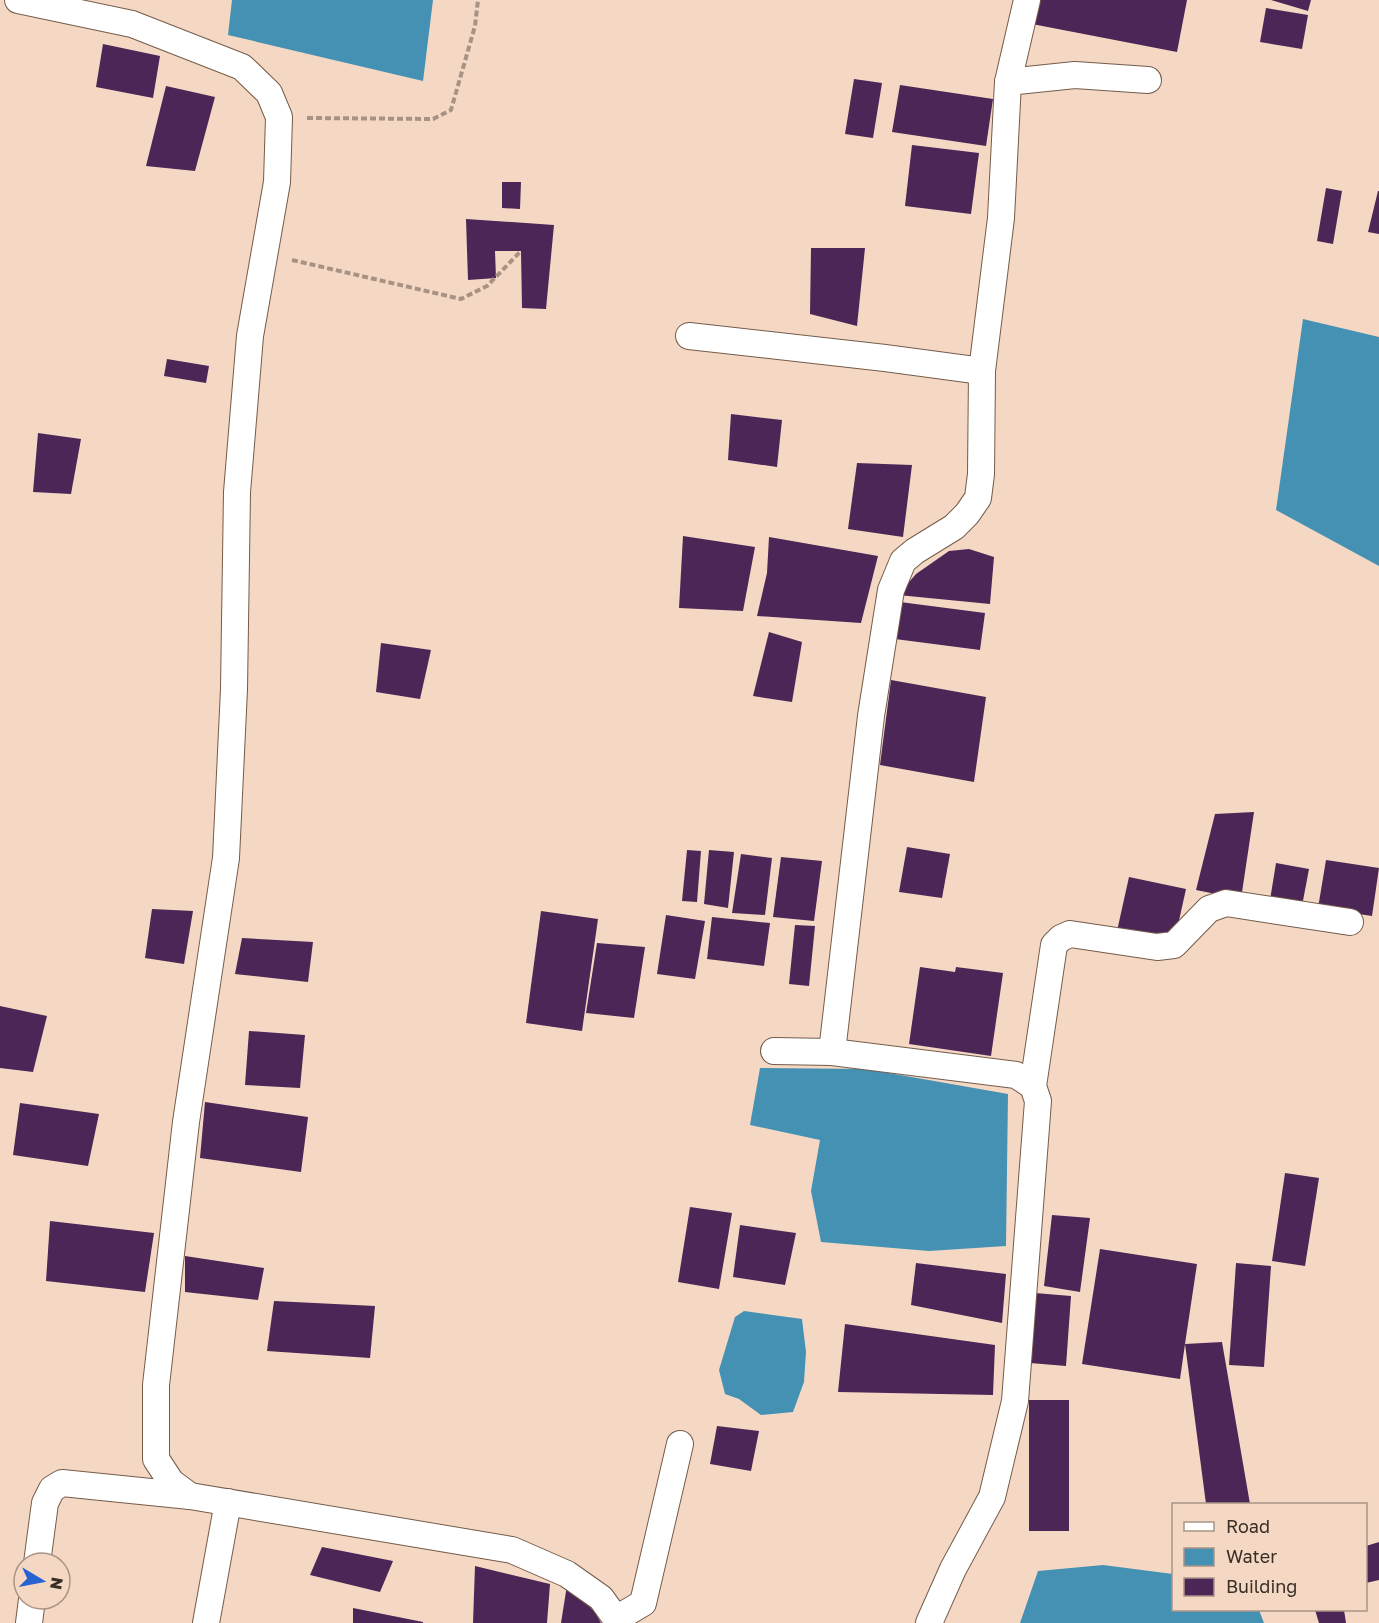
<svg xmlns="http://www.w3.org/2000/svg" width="1379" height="1623" font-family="'Golos Text',sans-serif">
	<rect width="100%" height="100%" fill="#f5d8c4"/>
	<g fill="#4591b4">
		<path d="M232,0H433L423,81L228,35Z"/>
		<path d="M1303,319L1379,337V566L1276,510Z"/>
		<path d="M760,1068L866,1069L1008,1094L1006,1246L929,1251L821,1242L811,1191L820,1140L750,1125Z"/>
		<path d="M744,1311L802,1319L806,1352L804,1382L793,1412L761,1415L739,1399L725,1394L719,1370L735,1317Z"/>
		<path d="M1103,1565L1173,1574L1174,1610H1259L1264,1623H1020L1038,1571Z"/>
	</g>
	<g fill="#4b2656">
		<path d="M1036,0H1187L1177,52L1032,24Z"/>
		<path d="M1271,0H1311L1308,11Z"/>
		<path d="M1266,8L1308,15L1302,49L1260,42Z"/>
		<path d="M103,44L160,56L153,98L96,87Z"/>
		<path d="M854,79L882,83L873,138L845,134Z"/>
		<path d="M900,85L993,99L986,146L892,132Z"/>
		<path d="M166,86L215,97L195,171L146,166Z"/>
		<path d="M912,145L979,153L971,214L905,206Z"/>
		<path d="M502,182H521L520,209L502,208Z"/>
		<path d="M1326,188L1342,191L1333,244L1317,241Z"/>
		<path d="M1378,191H1379V234L1368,232Z"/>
		<path d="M466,219L554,225L546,309L522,308L521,251H495L496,278L468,280Z"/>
		<path d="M811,248H865L857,326L810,314Z"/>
		<path d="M167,359L209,366L206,383L164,376Z"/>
		<path d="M731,414L782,420L777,467L728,460Z"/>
		<path d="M38,433L81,439L71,494L33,492Z"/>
		<path d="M857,463L912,465L903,537L848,529Z"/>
		<path d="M683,536L755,547L743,611L679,608Z"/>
		<path d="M769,537L878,556L861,623L757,616L767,573Z"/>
		<path d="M969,549L994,557L990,604L898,595L916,574L949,551Z"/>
		<path d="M900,602L985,613L980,650L895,639Z"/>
		<path d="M769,632L802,642L792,702L753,696Z"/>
		<path d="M381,643L431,650L420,699L376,692Z"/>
		<path d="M891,680L986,697L974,782L880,765Z"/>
		<path d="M1254,812L1241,899L1196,890L1215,814Z"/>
		<path d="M907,847L950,854L942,898L899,892Z"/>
		<path d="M687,850L701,851L697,902L682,901Z"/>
		<path d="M709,850L734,852L728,908L704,904Z"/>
		<path d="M741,854L772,858L765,915L732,913Z"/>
		<path d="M781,857L822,861L814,921L773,917Z"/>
		<path d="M1326,860L1379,868L1372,916L1318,908Z"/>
		<path d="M1276,863L1309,869L1302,906L1270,900Z"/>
		<path d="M1129,877L1186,889L1174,943L1117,931Z"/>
		<path d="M152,909L193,911L184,964L145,958Z"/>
		<path d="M541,911L598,919L582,1031L526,1023Z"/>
		<path d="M666,915L705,921L695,979L657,974Z"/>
		<path d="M712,917L770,923L764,966L707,959Z"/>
		<path d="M795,925L815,926L809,986L789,984Z"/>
		<path d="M242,938L313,942L308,982L235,974Z"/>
		<path d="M597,943L645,947L634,1018L586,1013Z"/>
		<path d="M920,967L955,972L956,967L1003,973L991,1056L909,1044Z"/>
		<path d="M0,1006L47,1016L33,1072L0,1068Z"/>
		<path d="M249,1031L305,1035L300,1088L245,1085Z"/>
		<path d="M205,1102L308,1117L301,1172L200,1158Z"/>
		<path d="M20,1103L99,1114L88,1166L13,1155Z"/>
		<path d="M1285,1173L1319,1178L1305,1266L1272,1261Z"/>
		<path d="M690,1207L732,1213L719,1289L678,1282Z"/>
		<path d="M1052,1215L1090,1218L1080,1292L1044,1286Z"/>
		<path d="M50,1221L154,1233L145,1292L46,1281Z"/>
		<path d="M740,1225L796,1233L785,1285L733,1277Z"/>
		<path d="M1100,1249L1197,1264L1185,1344L1222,1342L1250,1504H1206L1185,1344L1180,1379L1082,1364Z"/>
		<path d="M185,1256L264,1268L258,1300L185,1292Z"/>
		<path d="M916,1263L1006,1274L1002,1323L911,1305Z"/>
		<path d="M1236,1263L1271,1266L1264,1367L1229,1365Z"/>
		<path d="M1035,1293L1071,1296L1066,1366L1030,1363Z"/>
		<path d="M274,1301L375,1306L370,1358L267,1351Z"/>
		<path d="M845,1324L995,1345L993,1395L838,1392Z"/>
		<rect x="1029" y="1400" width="40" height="131"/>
		<path d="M717,1426L759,1431L751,1471L710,1464Z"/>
		<path d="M1379,1542V1580L1366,1583V1546Z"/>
		<path d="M322,1547L393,1561L380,1592L310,1575Z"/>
		<path d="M475,1566L550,1584L547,1623H473Z"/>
		<path d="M567,1585L595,1612L601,1623H561Z"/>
		<path d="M353,1608L423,1622V1623H353Z"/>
		<path d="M1315,1610H1344L1346,1623H1319Z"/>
	</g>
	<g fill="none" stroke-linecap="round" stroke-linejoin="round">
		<defs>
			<g id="minor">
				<path d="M18,0L132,24L242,67L269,93L279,117L277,182L250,336L237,492L234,689L226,858L186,1122L156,1385V1459L171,1482L190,1496L512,1550L567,1574L601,1598L619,1623"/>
				<path d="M1008,82L1075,75L1148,80"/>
				<path d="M689,336L885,358L982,371"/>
				<path d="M774,1051L832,1052L1016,1075L1033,1086"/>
				<path d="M832,1052L871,716L891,590L903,561L915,551L954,527L967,514L978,498L981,474L982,371L1001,218L1008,82L1027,0"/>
				<path d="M37,1563L45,1503L52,1489L62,1483L190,1496"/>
				<path d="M616,1619L643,1603L680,1444"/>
				<path d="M29,1623L32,1599"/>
				<path d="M206,1623L228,1502"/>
				<path d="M929,1623L953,1569L992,1497L1015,1401L1038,1101L1033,1086L1054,945L1061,938L1070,934L1157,947L1174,945L1209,909L1226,903L1350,922"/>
			</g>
		</defs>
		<use href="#minor" stroke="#745c4a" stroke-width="28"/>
		<g stroke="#a79283" stroke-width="4" stroke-dasharray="6 3" stroke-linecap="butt">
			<path d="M307,118L433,119L451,110L475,26L478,0"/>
			<path d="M292,260L461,299L487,286L521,251"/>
		</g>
		<use href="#minor" stroke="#fff" stroke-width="26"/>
	</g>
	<rect x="1172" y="1503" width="195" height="108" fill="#f5d8c4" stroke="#a99485" stroke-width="1.5"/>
	<rect x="1184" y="1522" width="30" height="9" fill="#ffffff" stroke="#a99485" stroke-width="1.5"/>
	<text x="1226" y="1533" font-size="18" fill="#382e26">Road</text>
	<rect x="1184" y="1548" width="30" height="18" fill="#4591b4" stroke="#a99485" stroke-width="1.5"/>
	<text x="1226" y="1563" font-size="18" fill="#382e26">Water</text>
	<rect x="1184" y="1578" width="30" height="18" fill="#4b2656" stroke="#a99485" stroke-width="1.5"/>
	<text x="1226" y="1593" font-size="18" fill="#382e26">Building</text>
	<g transform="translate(42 1581) rotate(100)"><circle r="28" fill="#f5d8c4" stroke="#a99485" stroke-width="1.5"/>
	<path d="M0-4.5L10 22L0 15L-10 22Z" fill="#2764d1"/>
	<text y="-9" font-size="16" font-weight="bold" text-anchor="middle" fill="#382e26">N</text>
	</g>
</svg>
